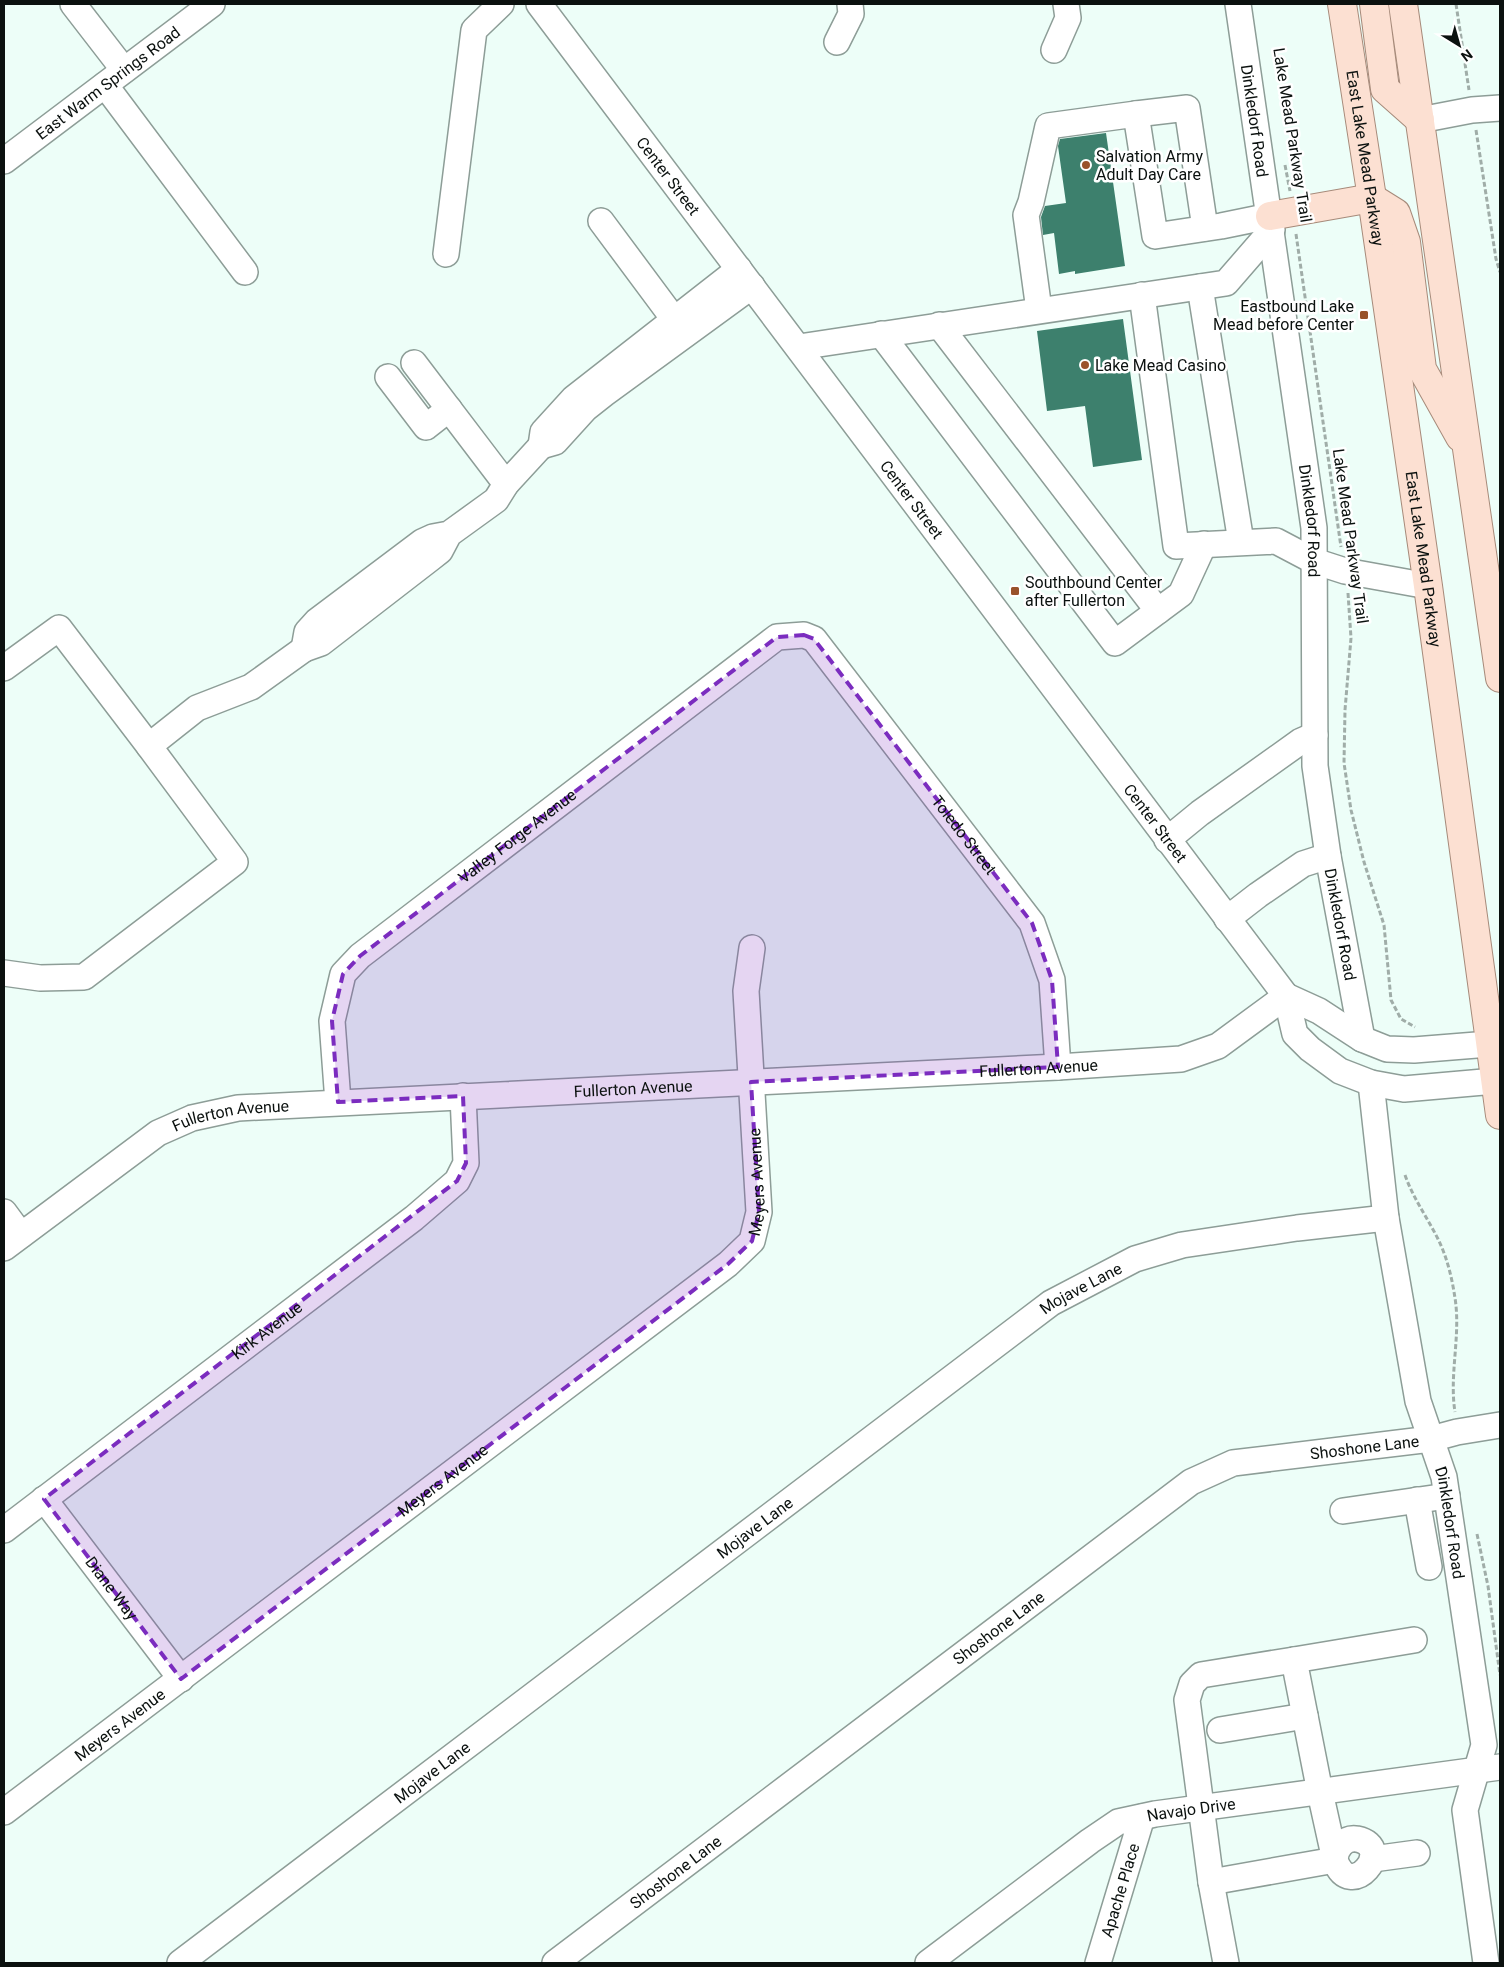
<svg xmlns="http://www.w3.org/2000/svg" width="1504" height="1967" font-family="Roboto,sans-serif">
	<rect width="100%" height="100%" fill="#edfef8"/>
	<g fill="#3d806d">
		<path d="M1106,133L1125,266L1075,274V271L1059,274L1054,233L1043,235L1041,217L1045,206L1066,203L1058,146L1060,139Z"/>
		<path d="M1123,319L1142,460L1093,467L1085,406L1047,411L1037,331Z"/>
	</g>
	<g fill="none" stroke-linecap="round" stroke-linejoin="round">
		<defs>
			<g id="minor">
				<path d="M73,4L124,70"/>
				<path id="s1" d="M539,4L1286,996L1295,1034L1310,1049L1340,1071L1371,1083L1404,1089L1495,1081"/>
				<path id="s2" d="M1238,4L1314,528L1315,766L1328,856L1362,1039"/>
				<path d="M837,42L851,14L850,4"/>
				<path d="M1054,50L1068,18L1066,4"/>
				<path d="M105,85L245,272"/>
				<path d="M1136,114L1187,108L1205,228"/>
				<path d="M1420,120L1472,110L1500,108"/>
				<path id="s3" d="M4,161L212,4"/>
				<path d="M601,221L685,334"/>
				<path d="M446,254L474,30L501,4"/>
				<path d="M739,269L574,398L543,432L541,446L555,442L585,409L604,394L752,286"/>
				<path d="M1200,287L1241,542"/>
				<path d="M1142,295L1176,546L1276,541L1314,561L1345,571L1428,586"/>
				<path d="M1039,310L1026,215L1031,202L1048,126L1136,114L1155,236L1221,226L1270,216"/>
				<path d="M939,325L1158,611"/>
				<path d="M881,334L1115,643L1181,594L1204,544"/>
				<path d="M799,347L1226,283L1272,230"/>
				<path d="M414,363L506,484"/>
				<path d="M388,377L426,427L449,409"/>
				<path d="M449,534L433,537L422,542L317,621L307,632L304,649L321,643L431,558L440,551L449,534L496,500L506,484L541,446"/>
				<path d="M4,668L59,628L149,746L235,862L84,977L40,978L4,973"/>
				<path d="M149,746L197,708L251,687L304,649"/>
				<path d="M1167,840L1200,813L1301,741L1315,735"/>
				<path d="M1227,919L1258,895L1303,864L1328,856"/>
				<path d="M1286,996L1319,1011L1362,1039L1387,1049L1414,1050L1489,1044"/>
				<path id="s4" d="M1371,1083L1386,1218L1418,1401L1444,1477L1484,1745L1465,1810L1486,1963"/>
				<path id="s5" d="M338,1102L332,1021L343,974L360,956L777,637L804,635L814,639L1032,923L1052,980L1058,1067"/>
				<path d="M4,1212L21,1235"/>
				<path id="s6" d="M4,1248L158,1133L192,1118L238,1108L1058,1067L1181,1059L1218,1046L1286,996"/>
				<path id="s7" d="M44,1499L181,1679"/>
				<path d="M1417,1500L1429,1567"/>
				<path d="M1343,1511L1447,1496"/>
				<path id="s8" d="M4,1530L414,1218L457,1181L466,1163L463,1096"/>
				<path d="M1220,1730L1305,1716"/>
				<path id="s9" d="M4,1812L728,1264L752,1241L759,1212L746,991L752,948"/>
				<path d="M1373,1859L1417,1853"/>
				<path d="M1335,1860C1335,1849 1344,1837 1357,1839C1397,1847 1350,1904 1335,1860L1320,1792L1294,1660L1414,1640"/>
				<path d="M1211,1882L1335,1860"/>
				<path id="s10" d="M180,1963L1051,1303L1135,1259L1182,1245L1297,1228L1386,1218"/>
				<path id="s11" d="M555,1963L1191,1482L1233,1463L1431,1439L1457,1432L1500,1425"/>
				<path id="s12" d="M928,1963L1090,1841L1118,1822L1155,1814L1500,1767"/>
				<path id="s13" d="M1098,1963L1142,1817"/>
				<path d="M1226,1963L1211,1882L1187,1700L1192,1684L1201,1675L1294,1660"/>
			</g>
			<g id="major">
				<path id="s14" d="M1342,4L1372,198L1428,586L1500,1115"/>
				<path d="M1374,4L1385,89L1420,120"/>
				<path d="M1403,4L1500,678"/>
				<path d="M1270,216L1372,198L1396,213L1406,242L1422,369L1460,437"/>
			</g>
		</defs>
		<use href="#minor" stroke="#8d9d97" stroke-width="28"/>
		<use href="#major" stroke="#a68a7a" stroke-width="30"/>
		<g stroke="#a0ada8" stroke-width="3" stroke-dasharray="5 2.5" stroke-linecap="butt">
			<path d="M1456,4L1469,90"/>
			<path d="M1476,130L1496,259L1500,272"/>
			<path d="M1285,165L1290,191"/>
			<path d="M1296,234L1341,547"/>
			<path d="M1348,593L1351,638L1345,710L1344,763L1351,810L1364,862L1384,925L1391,1000L1401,1019L1415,1027"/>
			<path d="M1405,1175C1413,1198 1427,1217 1438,1239C1447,1257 1452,1278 1455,1298C1461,1336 1449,1374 1455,1412"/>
			<path d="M1477,1534L1488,1586L1500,1675"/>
		</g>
		<use href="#minor" stroke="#fff" stroke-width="25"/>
		<use href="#major" stroke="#fce0d2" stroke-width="28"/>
	</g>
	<path fill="#7b2cbf" fill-opacity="0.2" stroke="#7b2cbf" stroke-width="4" stroke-dasharray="10 6" stroke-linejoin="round" d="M804,635L814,639L1032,923L1052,980L1058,1067L751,1082L759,1212L752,1241L728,1264L181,1679L44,1499L457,1181L466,1163L463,1096L338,1102L332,1021L343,974L360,956L777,637Z"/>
	<g fill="#99522b" stroke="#fff" stroke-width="2">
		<circle cx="1086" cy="165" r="5"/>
		<rect x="1359" y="310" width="10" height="10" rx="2.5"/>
		<circle cx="1085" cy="365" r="5"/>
		<rect x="1010" y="586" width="10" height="10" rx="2.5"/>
	</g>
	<g text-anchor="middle" stroke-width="5" stroke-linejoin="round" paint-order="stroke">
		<g font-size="16" fill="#0b110f" stroke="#fff">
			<text dy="6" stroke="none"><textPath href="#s3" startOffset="130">East Warm Springs Road</textPath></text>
			<text dy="6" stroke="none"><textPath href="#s2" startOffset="118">Dinkledorf Road</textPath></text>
			<text transform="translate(1293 135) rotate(81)" y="6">Lake Mead Parkway Trail</text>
			<text dy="6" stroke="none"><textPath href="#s14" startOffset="156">East Lake Mead Parkway</textPath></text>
			<text dy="6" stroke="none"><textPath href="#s1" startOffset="215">Center Street</textPath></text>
			<text dy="6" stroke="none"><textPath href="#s1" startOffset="620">Center Street</textPath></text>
			<text dy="6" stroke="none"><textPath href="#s2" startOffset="522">Dinkledorf Road</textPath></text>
			<text transform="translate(1351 536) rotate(82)" y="6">Lake Mead Parkway Trail</text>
			<text dy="6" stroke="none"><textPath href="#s14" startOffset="561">East Lake Mead Parkway</textPath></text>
			<text dy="6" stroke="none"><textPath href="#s1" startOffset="1025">Center Street</textPath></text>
			<text dy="6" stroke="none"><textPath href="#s5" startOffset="352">Valley Forge Avenue</textPath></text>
			<text dy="6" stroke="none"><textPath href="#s5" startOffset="964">Toledo Street</textPath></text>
			<text dy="6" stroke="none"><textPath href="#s2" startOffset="928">Dinkledorf Road</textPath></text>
			<text dy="6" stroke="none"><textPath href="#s6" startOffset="1078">Fullerton Avenue</textPath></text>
			<text dy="6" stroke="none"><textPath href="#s6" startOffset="672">Fullerton Avenue</textPath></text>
			<text dy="6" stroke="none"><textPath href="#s6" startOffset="268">Fullerton Avenue</textPath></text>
			<text dy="6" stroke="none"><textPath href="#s9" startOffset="1001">Meyers Avenue</textPath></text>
			<text dy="6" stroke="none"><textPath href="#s10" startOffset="1126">Mojave Lane</textPath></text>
			<text dy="6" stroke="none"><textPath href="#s8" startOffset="330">Kirk Avenue</textPath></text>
			<text dy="6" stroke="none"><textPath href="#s11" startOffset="976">Shoshone Lane</textPath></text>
			<text dy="6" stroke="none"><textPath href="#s9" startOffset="550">Meyers Avenue</textPath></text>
			<text dy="6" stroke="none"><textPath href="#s4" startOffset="448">Dinkledorf Road</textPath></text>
			<text dy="6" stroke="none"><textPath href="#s10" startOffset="721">Mojave Lane</textPath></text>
			<text dy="6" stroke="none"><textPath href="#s7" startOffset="112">Diane Way</textPath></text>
			<text dy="6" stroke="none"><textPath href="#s11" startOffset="556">Shoshone Lane</textPath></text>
			<text dy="6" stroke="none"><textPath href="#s9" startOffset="145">Meyers Avenue</textPath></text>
			<text dy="6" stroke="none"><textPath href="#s10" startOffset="316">Mojave Lane</textPath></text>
			<text dy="6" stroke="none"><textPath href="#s12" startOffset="311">Navajo Drive</textPath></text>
			<text dy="6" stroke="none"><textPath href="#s11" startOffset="151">Shoshone Lane</textPath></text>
			<text dy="6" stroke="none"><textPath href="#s13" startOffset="76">Apache Place</textPath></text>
		</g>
		<g font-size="16" fill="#0b110f" stroke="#fff" text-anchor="start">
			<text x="1096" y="162">Salvation Army<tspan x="1096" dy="18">Adult Day Care</tspan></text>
			<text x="1354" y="312" text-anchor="end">Eastbound Lake<tspan x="1354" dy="18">Mead before Center</tspan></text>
			<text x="1095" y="371">Lake Mead Casino</text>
			<text x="1025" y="588">Southbound Center<tspan x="1025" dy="18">after Fullerton</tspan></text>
		</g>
	</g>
	<rect width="1504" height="1967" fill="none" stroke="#0b110f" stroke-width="10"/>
	<g transform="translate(1459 45) rotate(143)" stroke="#ffffff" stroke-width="4" paint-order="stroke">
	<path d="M0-4L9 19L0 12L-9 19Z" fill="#0b110f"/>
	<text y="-8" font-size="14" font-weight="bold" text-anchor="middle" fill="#0b110f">N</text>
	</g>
</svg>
